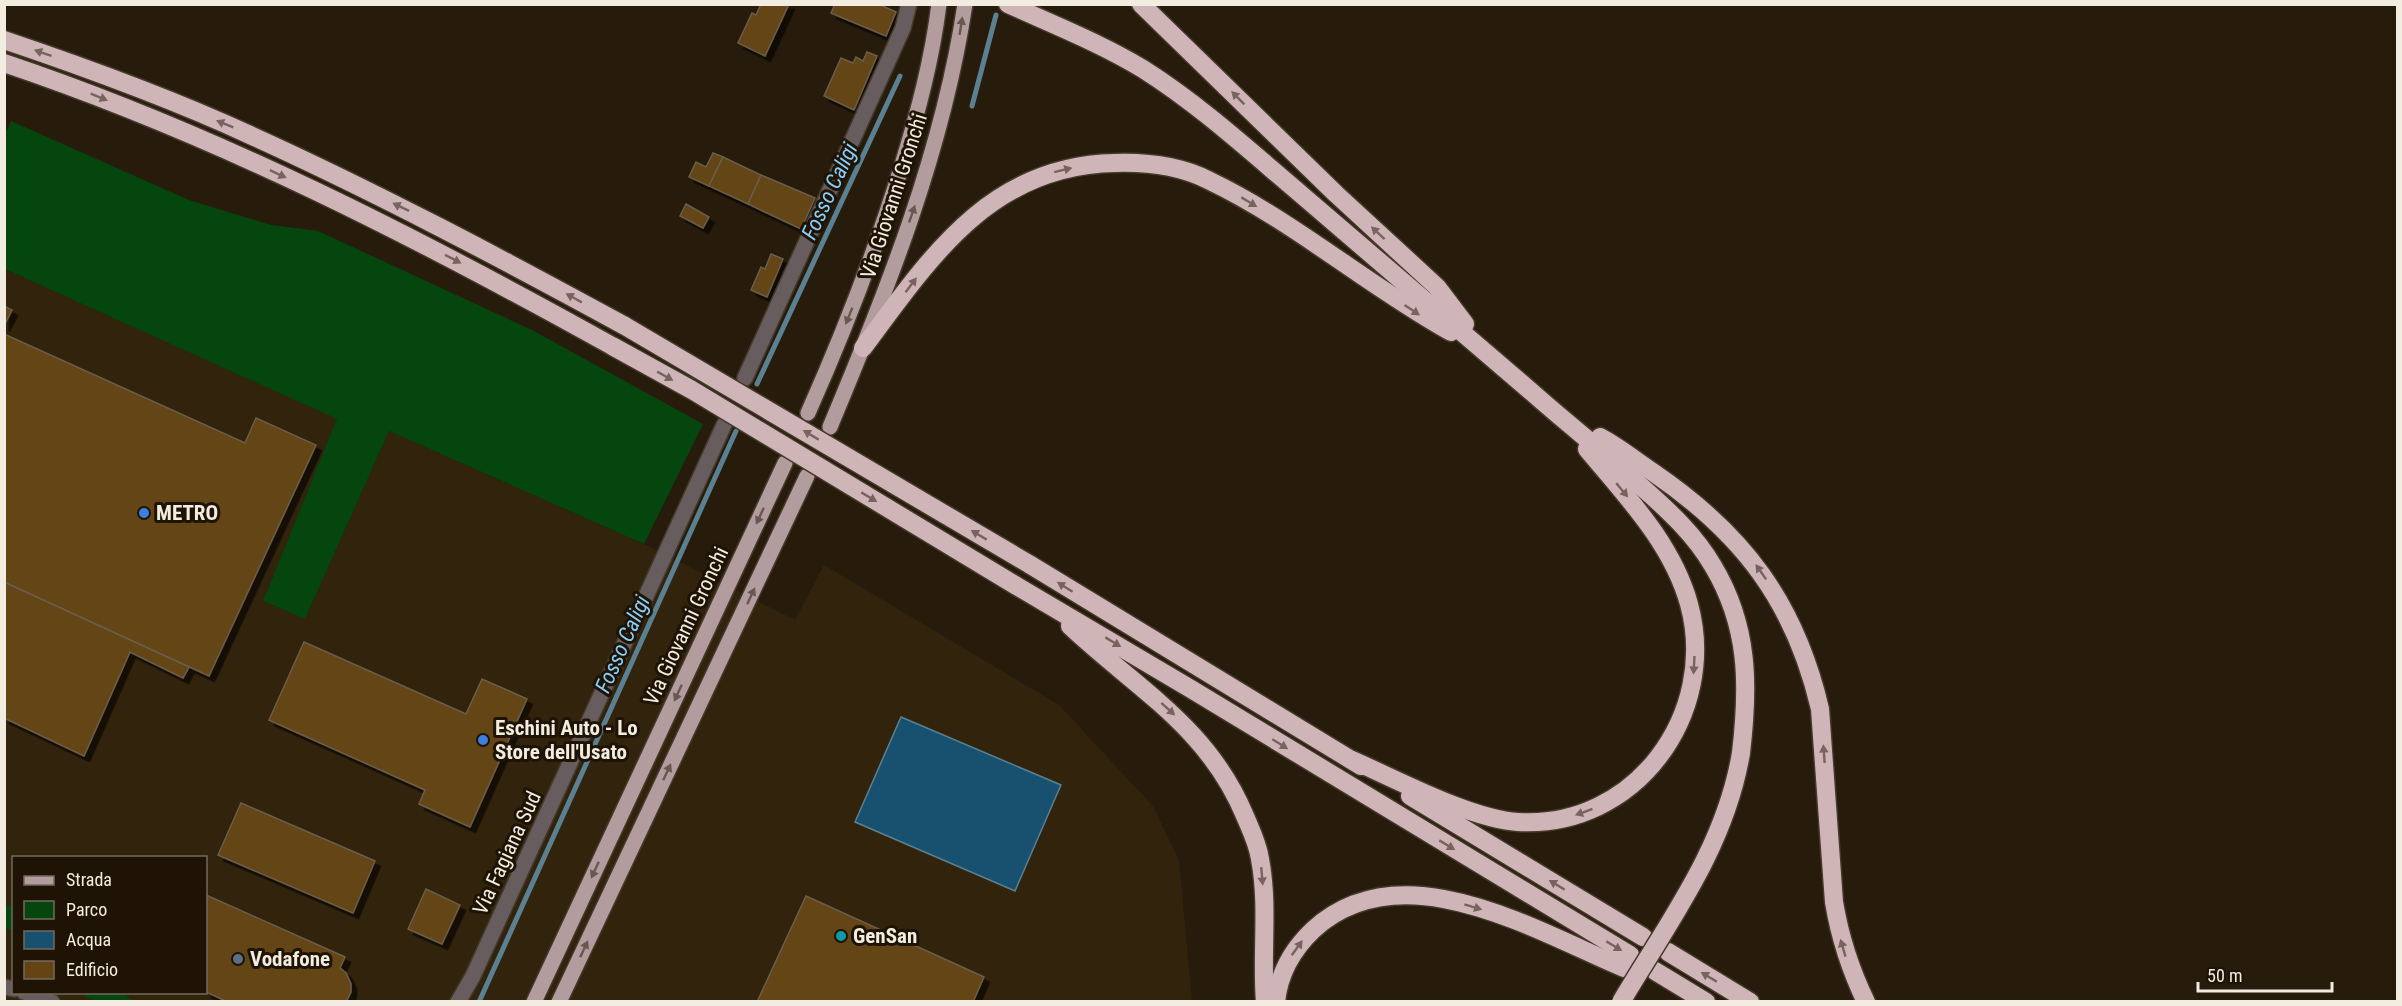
<svg xmlns="http://www.w3.org/2000/svg" width="2402" height="1006" font-family="'Roboto Condensed',sans-serif">
	<defs>
		<filter id="shadow"><feDropShadow dx="5.5" dy="5.5" stdDeviation="0" flood-color="#0009"/></filter>
	</defs>
	<rect width="100%" height="100%" fill="#271c0c"/>
	<path fill="#32230d" fill-rule="evenodd" d="M5,269L338,419L263,601L305,619L389,431L644,544L795,620L824,565L1059,705L1153,806L1179,860L1192,1001L5,1002ZM14,858H206V992H14Z"/>
	<g fill="#04460d">
		<path d="M11,121L189,200L271,225L318,231L532,330L703,424L644,544L389,431L305,619L263,601L337,419L5,269V135Z"/>
		<path d="M5,904L13,908V931L5,928Z"/>
		<path d="M86,993H122L134,1001H98L84,997Z"/>
	</g>
	<path fill="#18516f" stroke="#5a8091" stroke-width="1.5" d="M901,717L1061,785L1015,891L855,822Z"/>
	<g fill="none" stroke-linecap="round" stroke-linejoin="round">
		<g stroke="#5a8091" stroke-width="5">
			<path d="M972,106L996,15"/>
			<path d="M757,384L900,76"/>
			<path d="M479,1002L736,431"/>
		</g>
	</g>
	<g fill="#634412" stroke="#6b5d4c" stroke-width="1.5" filter="url(#shadow)">
		<path d="M761,4H789L765,56L738,43L752,13L756,15Z"/>
		<path d="M835,4H878L896,12L886,36L831,13Z"/>
		<path d="M867,52L877,56L854,110L824,96L841,58L853,63L856,57L863,61Z"/>
		<path d="M713,153L723,157L709,186L689,177L696,162L706,167Z"/>
		<path d="M723,157L761,175L748,204L709,186Z"/>
		<path d="M761,175L815,198L801,229L748,204Z"/>
		<path d="M686,204L709,217L703,228L680,216Z"/>
		<path d="M771,254L783,259L767,297L751,290L761,267L765,269Z"/>
		<path d="M4,306L12,310L4,326Z"/>
		<path d="M4,334L245,443L256,418L316,445L209,676L4,582Z"/>
		<path d="M4,582L189,667L183,678L130,652L84,756L4,718Z"/>
		<path d="M304,642L466,714L482,679L527,699L470,827L419,804L425,790L269,720Z"/>
		<path d="M241,803L375,861L353,913L218,855Z"/>
		<path d="M426,889L460,905L442,944L408,929Z"/>
		<path d="M206,895L345,957L340,968L346,973L351,984V992L346,1002H228L206,992Z"/>
		<path d="M806,896L984,977L973,1002H757Z"/>
	</g>
	<g fill="none" stroke-linecap="round" stroke-linejoin="round">
		<defs>
			<g id="street">
				<path d="M745,378L903,28L909,4"/>
				<path d="M4,987L14,989"/>
				<path d="M24,992L52,1002"/>
				<path d="M458,1002L473,976L724,425"/>
			</g>
			<g id="primary">
				<path d="M808,413C844,332 876,250 902,165C918,112 932,60 939,4"/>
				<path d="M830,427C887,291 943,151 965,4"/>
				<path d="M534,1002L785,463"/>
				<path d="M559,1002L807,476"/>
			</g>
			<g id="highway">
				<path d="M1008,4C1054,25 1100,43 1143,69C1200,105 1251,152 1303,196C1380,262 1457,328 1534,394C1570,426 1608,455 1643,488C1670,512 1695,535 1713,566C1749,626 1749,685 1741,753"/>
				<path d="M1141,4L1336,194L1437,287L1465,324"/>
				<path d="M4,40C87,68 170,98 250,135C378,193 502,259 625,326"/>
				<path d="M4,63C218,135 418,238 614,347"/>
				<path d="M863,348C930,258 990,165 1115,163C1147,162 1180,166 1208,180C1294,221 1368,286 1451,332"/>
				<path d="M1600,437C1619,447 1636,461 1654,473C1743,534 1795,602 1820,709L1834,902C1840,938 1850,969 1866,1002"/>
				<path d="M1029,564L1361,766"/>
				<path d="M1015,585L1191,689L1630,955"/>
				<path d="M1070,626C1137,689 1208,727 1245,816C1251,830 1258,844 1260,859C1269,906 1261,955 1265,1002"/>
				<path d="M1352,760C1398,780 1470,819 1518,822C1635,829 1719,714 1689,604C1672,543 1626,496 1587,449"/>
				<path d="M1410,796L1643,937"/>
				<path d="M1668,952L1750,1002"/>
				<path d="M1655,971L1706,1002"/>
				<path d="M1276,1002C1279,973 1293,949 1313,930C1401,849 1534,930 1624,968"/>
			</g>
		</defs>
		<use href="#street" stroke="#44392a" stroke-width="18"/>
		<use href="#primary" stroke="#44392a" stroke-width="18"/>
		<use href="#highway" stroke="#44392a" stroke-width="21"/>
		<use href="#street" stroke="#685d5e" stroke-width="15"/>
		<use href="#primary" stroke="#b39c9e" stroke-width="15"/>
		<use href="#highway" stroke="#d0b5b8" stroke-width="18"/>
		<defs>
			<g id="highway-bridge">
				<path d="M625,326L1029,564"/>
				<path d="M614,347L692,390L1015,585"/>
				<path d="M1621,1002C1669,921 1725,848 1741,753"/>
			</g>
		</defs>
		<use href="#highway-bridge" stroke="#44392a" stroke-width="21" stroke-linecap="butt"/>
		<use href="#highway-bridge" stroke="#d0b5b8" stroke-width="18"/>
	</g>
	<defs><path id="oneway-solid" d="M-6-.8H1V-3.2L6.5 0L1 3.2V.8H-6Z" transform="scale(1.5)"/></defs>
	<g fill="#685851">
		<use href="#oneway-solid" transform="translate(961 26) rotate(-81)"/>
		<use href="#oneway-solid" transform="translate(912 214) rotate(-71)"/>
		<use href="#oneway-solid" transform="translate(849 316) rotate(112)"/>
		<use href="#oneway-solid" transform="translate(760 516) rotate(115)"/>
		<use href="#oneway-solid" transform="translate(751 596) rotate(-65)"/>
		<use href="#oneway-solid" transform="translate(678 693) rotate(115)"/>
		<use href="#oneway-solid" transform="translate(667 772) rotate(-65)"/>
		<use href="#oneway-solid" transform="translate(595 870) rotate(115)"/>
		<use href="#oneway-solid" transform="translate(584 949) rotate(-65)"/>
	</g>
	<g fill="#77645e">
		<use href="#oneway-solid" transform="translate(43 53) rotate(-161)"/>
		<use href="#oneway-solid" transform="translate(99 97) rotate(22)"/>
		<use href="#oneway-solid" transform="translate(1238 98) rotate(-135)"/>
		<use href="#oneway-solid" transform="translate(225 124) rotate(-158)"/>
		<use href="#oneway-solid" transform="translate(1063 170) rotate(-14)"/>
		<use href="#oneway-solid" transform="translate(278 174) rotate(25)"/>
		<use href="#oneway-solid" transform="translate(1249 202) rotate(31)"/>
		<use href="#oneway-solid" transform="translate(401 207) rotate(-154)"/>
		<use href="#oneway-solid" transform="translate(1378 233) rotate(-137)"/>
		<use href="#oneway-solid" transform="translate(453 259) rotate(27)"/>
		<use href="#oneway-solid" transform="translate(911 285) rotate(-53)"/>
		<use href="#oneway-solid" transform="translate(574 298) rotate(-151)"/>
		<use href="#oneway-solid" transform="translate(1412 310) rotate(34)"/>
		<use href="#oneway-solid" transform="translate(665 376) rotate(29)"/>
		<use href="#oneway-solid" transform="translate(811 435) rotate(-149)"/>
		<use href="#oneway-solid" transform="translate(1622 490) rotate(50)"/>
		<use href="#oneway-solid" transform="translate(869 497) rotate(31)"/>
		<use href="#oneway-solid" transform="translate(979 535) rotate(-149)"/>
		<use href="#oneway-solid" transform="translate(1761 572) rotate(-125)"/>
		<use href="#oneway-solid" transform="translate(1065 587) rotate(-148)"/>
		<use href="#oneway-solid" transform="translate(1113 642) rotate(31)"/>
		<use href="#oneway-solid" transform="translate(1694 665) rotate(93)"/>
		<use href="#oneway-solid" transform="translate(1168 709) rotate(42)"/>
		<use href="#oneway-solid" transform="translate(1280 744) rotate(32)"/>
		<use href="#oneway-solid" transform="translate(1824 754) rotate(-94)"/>
		<use href="#oneway-solid" transform="translate(1584 812) rotate(160)"/>
		<use href="#oneway-solid" transform="translate(1447 845) rotate(31)"/>
		<use href="#oneway-solid" transform="translate(1262 876) rotate(85)"/>
		<use href="#oneway-solid" transform="translate(1557 885) rotate(-149)"/>
		<use href="#oneway-solid" transform="translate(1473 907) rotate(17)"/>
		<use href="#oneway-solid" transform="translate(1614 946) rotate(31)"/>
		<use href="#oneway-solid" transform="translate(1297 948) rotate(-54)"/>
		<use href="#oneway-solid" transform="translate(1843 948) rotate(-106)"/>
		<use href="#oneway-solid" transform="translate(1709 977) rotate(-149)"/>
	</g>
	<g fill="#3f7fe0" stroke="#1e1304" stroke-width="2">
		<circle cx="144" cy="513" r="6"/>
		<circle cx="483" cy="740" r="6"/>
	</g>
	<circle fill="#0f9aa8" stroke="#1e1304" stroke-width="2" cx="841" cy="936" r="6"/>
	<circle fill="#5c6f8a" stroke="#1e1304" stroke-width="2" cx="238" cy="959" r="6"/>
	<g text-anchor="middle" stroke-width="6" stroke-linejoin="round" paint-order="stroke">
		<g font-size="21" fill="#f3ece1" stroke="#1e1304">
			<text transform="translate(894 196) rotate(-72)" y="7">Via Giovanni Gronchi</text>
			<text transform="translate(686 626) rotate(-65)" y="7">Via Giovanni Gronchi</text>
			<text transform="translate(507 853) rotate(-65)" y="7">Via Fagiana Sud</text>
		</g>
		<g font-size="21" font-weight="bold" fill="#f3ece1" stroke="#1e1304" text-anchor="start">
			<text x="156" y="520">METRO</text>
			<text x="495" y="735">Eschini Auto - Lo<tspan x="495" dy="24">Store dell'Usato</tspan></text>
			<text x="853" y="943">GenSan</text>
			<text x="250" y="966">Vodafone</text>
		</g>
		<g font-size="22" font-style="italic" fill="#87cffa" stroke="#1e1304">
			<text transform="translate(829 191) rotate(-65)" y="8">Fosso Caligi</text>
			<text transform="translate(622 644) rotate(-66)" y="8">Fosso Caligi</text>
		</g>
	</g>
	<rect width="2402" height="1006" fill="none" stroke="#f3ece1" stroke-width="12"/>
	<rect x="12" y="856" width="195" height="138" fill="#1e1304" stroke="#736a5c" stroke-width="1.5"/>
	<rect x="24" y="876" width="30" height="9" fill="#b39c9e" stroke="#736a5c" stroke-width="1.5"/>
	<text x="66" y="886" font-size="18" fill="#f3ece1">Strada</text>
	<rect x="24" y="901" width="30" height="18" fill="#04460d" stroke="#736a5c" stroke-width="1.5"/>
	<text x="66" y="916" font-size="18" fill="#f3ece1">Parco</text>
	<rect x="24" y="931" width="30" height="18" fill="#18516f" stroke="#736a5c" stroke-width="1.5"/>
	<text x="66" y="946" font-size="18" fill="#f3ece1">Acqua</text>
	<rect x="24" y="961" width="30" height="18" fill="#634412" stroke="#736a5c" stroke-width="1.5"/>
	<text x="66" y="976" font-size="18" fill="#f3ece1">Edificio</text>
	<path d="M2198 982v9h134v-9" fill="none" stroke="#f3ece1" stroke-width="3"/>
	<text x="2207" y="982" font-size="18" fill="#f3ece1" stroke="#1e1304" stroke-width="4.5" paint-order="stroke">50 m</text>
</svg>
